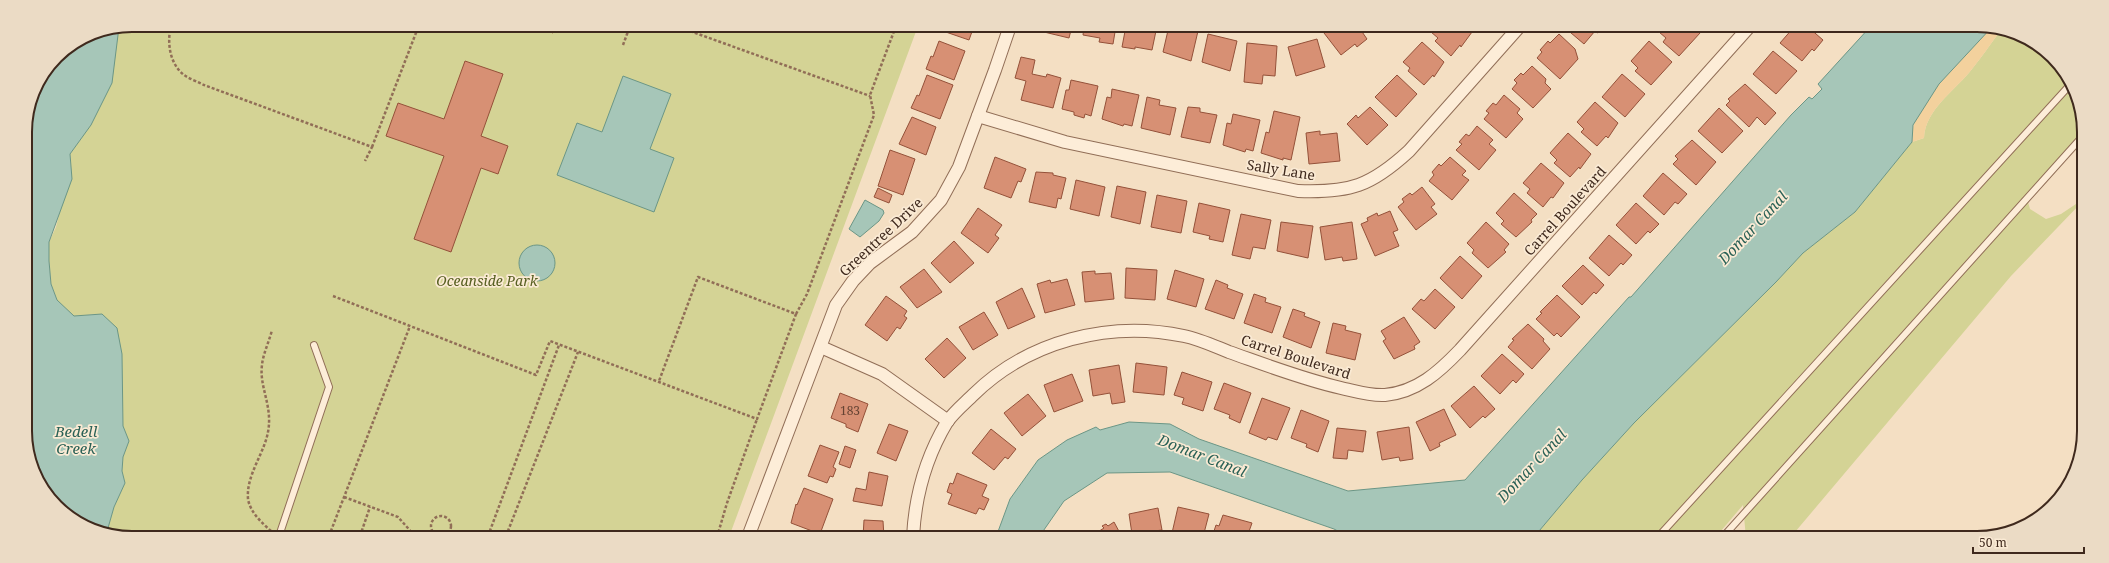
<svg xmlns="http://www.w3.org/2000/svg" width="2109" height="563" font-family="'Noto Serif',serif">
	<rect width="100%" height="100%" fill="#f4dfc3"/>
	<g fill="#d4d395">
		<path d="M132,25L918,26L729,537L111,536L104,532L108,528L114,507L125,483L122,471L123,457L129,441L123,426L122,372L95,314L74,317L57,300L51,284L49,261V242L56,227L71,167L70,154L81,139L119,27Z"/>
		<path d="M2003,30L2053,56L2077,101L2076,104L2079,105L2082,111V133L2045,173L2028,202L2030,209L2046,219L2061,214L2082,200V202L2011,276L1790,538H1746L1743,505L1715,538L1534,537L1582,480L1634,423L1776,282L1803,253L1855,212L1912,142L1924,138C1925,109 1956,90 1972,69C1981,58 1989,46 1998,34Z"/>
	</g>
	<path fill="#f3d19d" d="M1992,27L2003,30L1998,34C1989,46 1981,58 1972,69C1956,90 1925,109 1924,138L1912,142C1913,137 1912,129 1914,124C1922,97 1971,47 1992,27Z"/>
	<g fill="#a6c6b8" stroke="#6b9686">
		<path d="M119,27L112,83L91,125L70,154L72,179L49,242V261L51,284L57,300L74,316L102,314L117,328L122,354L123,426L129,441L123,457L122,471L125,483L114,507L108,528L104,532L56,507L27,452L25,125L33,91L56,56L91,33Z"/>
		<path d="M1870,27H1992L1939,84L1913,125L1912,142L1855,212L1803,253L1776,282L1634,423L1582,480L1534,537H1349L1334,529L1170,472L1107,473L1064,501L1039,537H996L1010,499L1038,460L1067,440L1096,427L1100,430L1129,422L1170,424L1199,439L1348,491L1465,480L1629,297H1631L1791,115L1809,97L1812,99L1822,89L1818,84Z"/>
		<path d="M623,76L671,94L650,149L674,158L654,212L557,175L577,123L602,132Z"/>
		<path d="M865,200L883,210L884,213L879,221L860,237L849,229Z"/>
		<circle cx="537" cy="263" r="18"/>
	</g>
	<g fill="#d79074" stroke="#945139">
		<path d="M533,25H556L553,33Z"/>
		<path d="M941,26H974L969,40L940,30Z"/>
		<path d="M1046,26H1072L1069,38L1044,32Z"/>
		<path d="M1084,26H1116L1113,44L1099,42L1100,38L1083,35Z"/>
		<path d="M1126,26H1157L1152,50L1135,47V49L1122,47Z"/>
		<path d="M1169,26L1198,31L1191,61L1163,52Z"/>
		<path d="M1334,26H1358L1367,39L1357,47L1355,44L1341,55L1324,33Z"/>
		<path d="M1436,26L1465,27L1472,32L1461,47L1460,45L1451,56L1435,41L1438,38L1431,32Z"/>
		<path d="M1564,27H1604L1598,33L1595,31L1584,44Z"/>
		<path d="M1664,27H1694L1700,33L1679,56L1663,42L1666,38L1659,32Z"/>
		<path d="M1794,27H1808L1823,40L1814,51L1812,49L1802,61L1780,43Z"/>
		<path d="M1208,34L1237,41L1230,71L1202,62Z"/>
		<path d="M1559,34L1575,49L1578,59L1560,79L1537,58L1542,52L1540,50L1548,41L1550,43Z"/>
		<path d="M1317,39L1325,67L1296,76L1288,47Z"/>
		<path d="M939,41L965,51L954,80L926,69L931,56L933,57Z"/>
		<path d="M1649,41L1672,62L1651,85L1635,71L1638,68L1631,61Z"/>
		<path d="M1422,42L1444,62L1434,77L1433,75L1424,85L1408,71L1410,68L1403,62Z"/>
		<path d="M1247,43L1277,46L1275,76L1263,75L1262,84L1244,82Z"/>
		<path d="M1773,51L1797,71L1776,94L1753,74Z"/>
		<path d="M1021,57L1035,60L1032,74L1046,77L1047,74L1061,78L1053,108L1021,100L1026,81L1015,78Z"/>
		<path d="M465,61L503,74L481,136L508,146L498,174L481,168L451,252L414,239L444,156L386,136L398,103L444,119Z"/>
		<path d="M1532,66L1546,79L1545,83L1551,89L1533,108L1512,89L1517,83L1514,80L1521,73L1523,75Z"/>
		<path d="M1622,74L1645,94L1625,117L1602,97Z"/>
		<path d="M927,75L953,85L940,119L911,108L917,95L919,96Z"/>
		<path d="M1397,75L1417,94L1396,117L1375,97Z"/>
		<path d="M1071,80L1098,86L1091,116L1085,114L1084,118L1074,115V112L1062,109L1066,90H1069Z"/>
		<path d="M1745,84L1776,113L1765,125L1757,117L1749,127L1726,105L1730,101L1728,99Z"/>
		<path d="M1112,89L1139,95L1132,126L1124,124L1123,126L1102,119L1107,97L1111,98Z"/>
		<path d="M1504,95L1520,109L1517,113L1523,119L1506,138L1484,119L1489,113L1486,111L1493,103L1496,105Z"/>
		<path d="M1147,97L1160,100L1159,105L1176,108L1170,135L1141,128Z"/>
		<path d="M1595,102L1618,123L1608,138L1606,136L1597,146L1581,132L1584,129L1577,122Z"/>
		<path d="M1188,107L1200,108V112L1217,115L1210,143L1181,137Z"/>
		<path d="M1370,107L1388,125L1367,145L1347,124L1356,115L1358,118Z"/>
		<path d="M1719,108L1743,131L1722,153L1698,131Z"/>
		<path d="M1274,111L1300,117L1291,160L1283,158V160L1261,153L1266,132L1269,133Z"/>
		<path d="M1233,114L1260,120L1253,151L1246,149L1245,152L1223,145L1227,123L1231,124Z"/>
		<path d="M912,117L936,127L926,155L899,144Z"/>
		<path d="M1477,126L1493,140L1489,144L1496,150L1479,170L1456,150L1462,144L1459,142L1466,134L1469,136Z"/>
		<path d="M1320,131V135L1337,133L1340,161L1309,164L1306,133Z"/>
		<path d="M1568,133L1591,154L1580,169L1579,167L1570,177L1554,163L1557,160L1550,153Z"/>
		<path d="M1692,140L1716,162L1696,185L1673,164L1678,159L1675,156Z"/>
		<path d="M890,150L915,159L903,195L878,186Z"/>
		<path d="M995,157L1026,169L1021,182L1018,181L1011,198L984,188Z"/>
		<path d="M1450,157L1466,171L1462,175L1469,180L1452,200L1429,181L1434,175L1432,172L1439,164L1441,166Z"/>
		<path d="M1541,163L1564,183L1553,198L1551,197L1543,207L1527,193L1530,189L1523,183Z"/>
		<path d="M1036,172L1053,173V175L1066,178L1061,199L1058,198L1056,208L1029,202Z"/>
		<path d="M1663,173L1687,194L1678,204L1675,202L1664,215L1643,196Z"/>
		<path d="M1076,180L1105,187L1099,216L1070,209Z"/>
		<path d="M1117,186L1146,192L1140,224L1111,217Z"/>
		<path d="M1422,187L1435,204L1431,207L1437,214L1416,230L1398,207L1404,202L1402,199L1410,193L1412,195Z"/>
		<path d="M878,188L892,195L889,203L874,197Z"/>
		<path d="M1514,193L1537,214L1531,220L1532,222L1516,237L1501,224L1504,221L1496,213Z"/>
		<path d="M1157,195L1187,201L1181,233L1151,227Z"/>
		<path d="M1199,203L1230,210L1223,242L1209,239L1210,236L1193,232Z"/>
		<path d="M1636,203L1659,224L1650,233L1648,231L1636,244L1616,225Z"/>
		<path d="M978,208L1002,225L995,235L999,238L988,253L961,233Z"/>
		<path d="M1390,211L1398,230L1393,232L1399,246L1375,256L1361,224L1368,221L1367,218L1377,213L1378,216Z"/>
		<path d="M1241,214L1271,220L1265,249L1253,247L1250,259L1232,255Z"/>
		<path d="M1281,222L1313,226L1308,258L1277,251Z"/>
		<path d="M1352,222L1357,259L1343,261L1342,257L1325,260L1320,227Z"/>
		<path d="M1486,222L1509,244L1504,250L1506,252L1488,268L1472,253L1474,250L1467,243Z"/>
		<path d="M1609,235L1632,255L1623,265L1621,263L1609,276L1589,258Z"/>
		<path d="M954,241L974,263L950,283L931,263Z"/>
		<path d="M1460,256L1482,276L1462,299L1440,278Z"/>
		<path d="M1583,265L1604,285L1596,294L1594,292L1582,305L1562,286Z"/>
		<path d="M1126,268L1157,270L1155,300L1125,298Z"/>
		<path d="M924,269L942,292L917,308L900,287Z"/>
		<path d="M1175,270L1204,279L1196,307L1167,299Z"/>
		<path d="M1095,271V274L1111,273L1114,299L1085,302L1082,272Z"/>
		<path d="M1067,279L1075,305L1045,313L1037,284L1050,280L1051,283Z"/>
		<path d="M1216,280L1228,285L1227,288L1243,294L1234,319L1205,309Z"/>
		<path d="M1022,288L1035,317L1008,329L996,302Z"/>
		<path d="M1435,289L1455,307L1435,329L1412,309L1421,299L1424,301Z"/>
		<path d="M1254,294L1266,298L1265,302L1281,307L1272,333L1244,323Z"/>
		<path d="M1557,295L1580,317L1561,337L1557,333L1554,336L1536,319L1542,313L1540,312Z"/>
		<path d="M886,296L907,311L904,316L907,318L900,329L897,327L887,341L865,325Z"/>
		<path d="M1293,309L1305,313L1304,316L1320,322L1311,348L1283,337Z"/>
		<path d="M984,312L998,335L973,350L959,327Z"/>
		<path d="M1404,317L1420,342L1414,346L1415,349L1394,359L1383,341L1386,339L1381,331Z"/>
		<path d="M1333,323L1346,326L1345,330L1361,334L1355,360L1326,353Z"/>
		<path d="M1528,324L1544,339L1543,341L1550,349L1532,369L1508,347L1514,340L1512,339Z"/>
		<path d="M947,338L966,358L944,378L925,359Z"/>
		<path d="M1502,354L1524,374L1516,383L1513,380L1500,394L1481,376Z"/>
		<path d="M1136,363L1167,367L1164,395L1133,392Z"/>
		<path d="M1119,365L1125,402L1112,404L1110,393L1093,396L1089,370Z"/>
		<path d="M1182,372L1212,382L1203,411L1182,404L1184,398L1174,395Z"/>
		<path d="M1072,374L1083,401L1054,412L1044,385Z"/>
		<path d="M1224,383L1251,393L1240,423L1229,418L1230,415L1214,409Z"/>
		<path d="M1474,386L1495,409L1485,418L1483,416L1470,428L1451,406Z"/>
		<path d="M840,393L868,404L858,432L846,427V424L831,418Z"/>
		<path d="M1028,394L1046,416L1022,436L1004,413Z"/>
		<path d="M1262,398L1290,408L1277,440L1268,437L1266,440L1249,433Z"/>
		<path d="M1444,409L1456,435L1439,443L1440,446L1430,451L1416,422Z"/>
		<path d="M1301,410L1329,421L1318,452L1306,447L1307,444L1291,438Z"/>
		<path d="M889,424L908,431L896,461L877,453Z"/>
		<path d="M1409,427L1413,459L1400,461L1399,457L1382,460L1377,432Z"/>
		<path d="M1337,428L1366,431L1363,452L1348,450L1347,459L1333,458Z"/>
		<path d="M991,429L1016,449L1008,459L1005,457L994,470L972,453Z"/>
		<path d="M820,445L839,452L833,467L836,469L833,477L830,476L827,483L808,476Z"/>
		<path d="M845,446L856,450L850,468L839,464Z"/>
		<path d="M869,472L888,476L882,506L853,501L856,488L866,490Z"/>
		<path d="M957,473L987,485L982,496L989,499L984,510L979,508L976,514L948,504L952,494L947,492L950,483L953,484Z"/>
		<path d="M804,488L833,499L820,534L791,523L796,504L797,505Z"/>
		<path d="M1178,507L1209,514L1203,537H1183L1172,533Z"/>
		<path d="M1158,508L1162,530L1132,534L1129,514Z"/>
		<path d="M1223,515L1252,523L1247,537H1212L1216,525L1219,526Z"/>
		<path d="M864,520L883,521L884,537H863Z"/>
		<path d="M1114,522L1122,537H1090L1104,528L1102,526L1106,524L1108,526Z"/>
		<path d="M946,532L966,533V537H946Z"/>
	</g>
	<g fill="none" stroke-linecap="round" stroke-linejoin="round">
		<defs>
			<g id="lane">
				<path d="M279,536L329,387L314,345"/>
				<path d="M1658,537L2069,86"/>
				<path d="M1722,538L2082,137"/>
			</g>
			<g id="street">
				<path d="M978,116L1065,142L1298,191C1350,193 1371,186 1409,151L1519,27"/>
				<path d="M821,347L882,374L948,421"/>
				<path d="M748,537L836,305L853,281L870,263L912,232L941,200L959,167L995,70L1010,26"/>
				<path d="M913,537C915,497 926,457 947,422C954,412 965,403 973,395C1028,341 1109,320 1184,336C1199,339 1214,346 1229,352C1266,365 1302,379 1341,388C1355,391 1370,396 1385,395C1417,392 1439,372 1460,350L1749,27"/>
			</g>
		</defs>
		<use href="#lane" stroke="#916e57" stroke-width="8"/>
		<use href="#street" stroke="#916e57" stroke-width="14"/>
		<g stroke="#916e57" stroke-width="2.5" stroke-dasharray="3 2" stroke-linecap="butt">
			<path d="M171,25C167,42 169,63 184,75C190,79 198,82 204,85L372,147L365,161"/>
			<path d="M676,26L870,96"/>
			<path d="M623,45L630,26"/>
			<path d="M372,147L419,25"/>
			<path d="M333,296L536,375L550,341L757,419L796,314L698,277L659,381"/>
			<path d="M796,314L807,294L874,115L870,95L896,26"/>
			<path d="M344,497L398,517L415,536"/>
			<circle cx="441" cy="526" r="10"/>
			<path d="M271,531C262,523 250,512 248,499C246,475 264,454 268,432C273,406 259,387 262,365C263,354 269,342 272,330"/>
			<path d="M329,536L410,326"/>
			<path d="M360,536L370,507"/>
			<path d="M422,536L433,531"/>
			<path d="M488,536L559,345"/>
			<path d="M506,536L578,352"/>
			<path d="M717,537L727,503L757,419"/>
		</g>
		<use href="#lane" stroke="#fdedd8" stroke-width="6"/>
		<use href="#street" stroke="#fdedd8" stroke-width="12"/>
	</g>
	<g text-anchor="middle" stroke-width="3.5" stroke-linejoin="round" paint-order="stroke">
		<g font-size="12" fill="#654333">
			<text x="850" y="415">183</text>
		</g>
		<g font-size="14" fill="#3f291d" stroke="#faead4">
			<text transform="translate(1281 170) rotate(9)" y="5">Sally Lane</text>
			<text transform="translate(1565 211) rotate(-48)" y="5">Carrel Boulevard</text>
			<text transform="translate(881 237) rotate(-43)" y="5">Greentree Drive</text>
			<text transform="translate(1296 357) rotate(18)" y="5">Carrel Boulevard</text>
		</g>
		<g font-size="14" font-style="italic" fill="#575f21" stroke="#faead4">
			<text x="487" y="286">Oceanside Park</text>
		</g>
		<g font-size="15" font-style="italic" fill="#2a6156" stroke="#faead4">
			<text transform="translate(1753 228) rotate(-47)" y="5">Domar Canal</text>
			<text x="76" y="437">Bedell<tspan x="76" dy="17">Creek</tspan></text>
			<text transform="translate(1202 456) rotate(21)" y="5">Domar Canal</text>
			<text transform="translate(1532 466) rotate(-47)" y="5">Domar Canal</text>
		</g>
	</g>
	<path d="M0 0H2109V563H0ZM132 32H1977A100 100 0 0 1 2077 132V431A100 100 0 0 1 1977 531H132A100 100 0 0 1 32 431V132A100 100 0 0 1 132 32Z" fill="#ebdbc5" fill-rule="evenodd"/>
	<path fill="none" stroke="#3f291d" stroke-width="2" d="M132 32H1977A100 100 0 0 1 2077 132V431A100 100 0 0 1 1977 531H132A100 100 0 0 1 32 431V132A100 100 0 0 1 132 32Z"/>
	<path d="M1973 547v6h111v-6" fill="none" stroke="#3f291d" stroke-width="2"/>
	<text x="1979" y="547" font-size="12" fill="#3f291d" stroke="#faead4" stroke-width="3" paint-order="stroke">50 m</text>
</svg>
